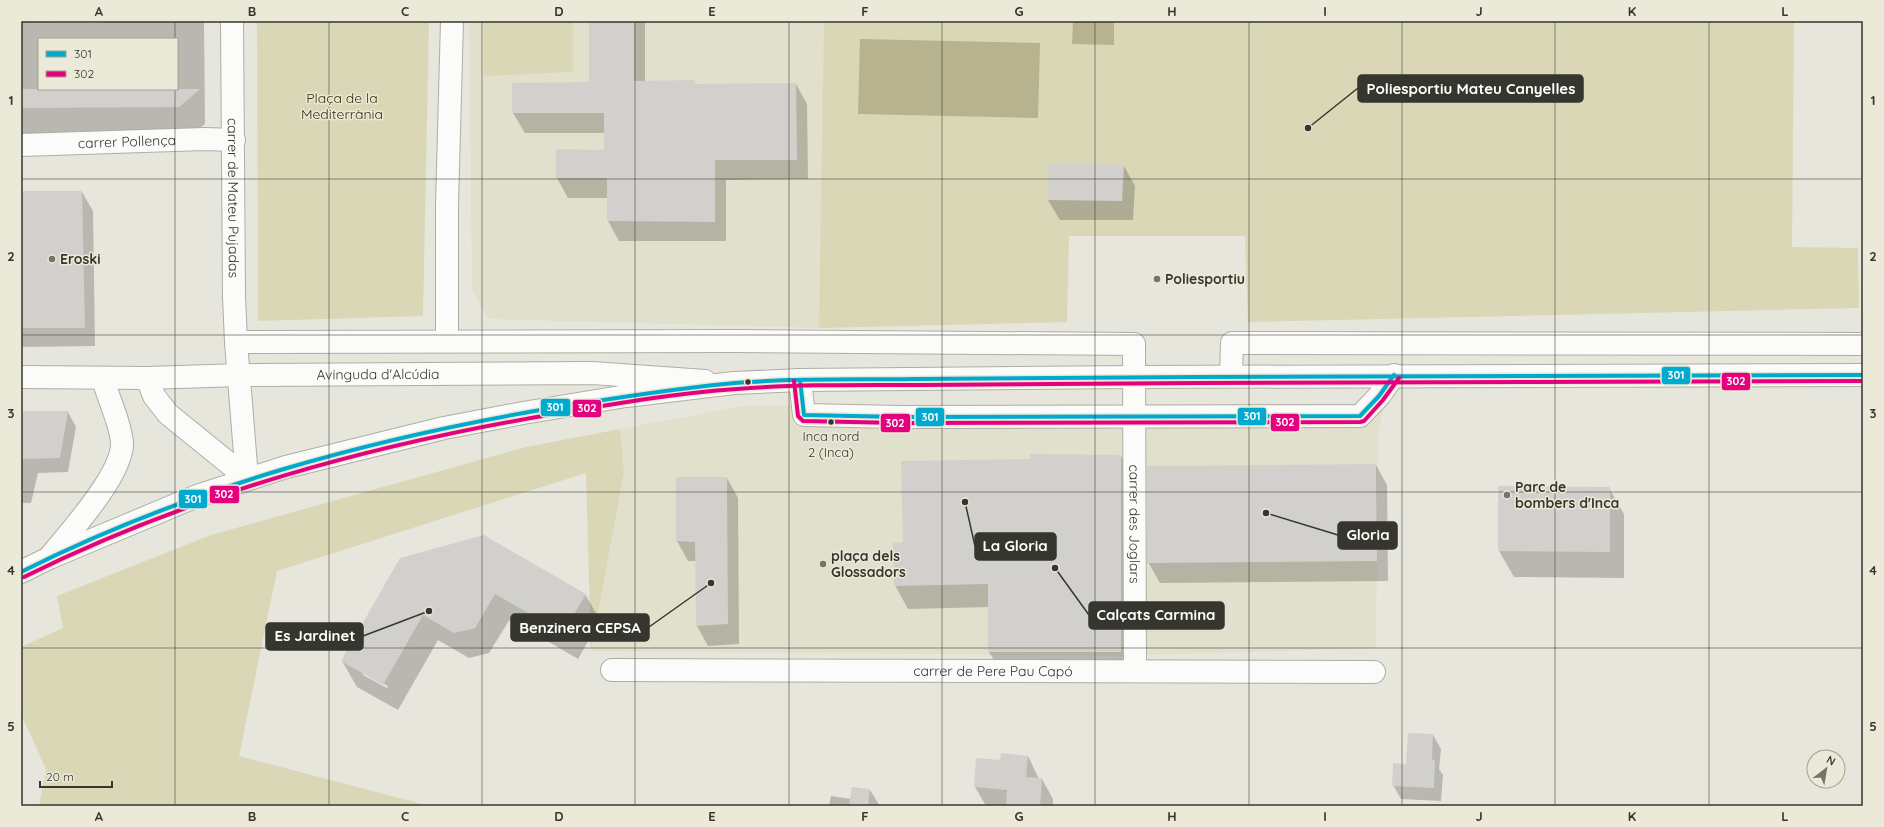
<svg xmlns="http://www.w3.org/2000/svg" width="1884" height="827" font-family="Quicksand,sans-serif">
	<rect width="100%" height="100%" fill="#e6e6dc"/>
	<g fill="#e1e0cd">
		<path d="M469,21H824L825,77L819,328L488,319L472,290Z"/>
		<path d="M1384,403L1378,434L1376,648L1119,656L591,651L624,472L620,429L744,406Z"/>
	</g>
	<g fill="#dad7b7">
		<path d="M257,21H429L423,316L258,321Z"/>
		<path d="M484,21H573V72L484,76Z"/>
		<path d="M824,21H1794L1792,247L1858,248L1859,308L1248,322L1245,236H1069L1067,322L819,328Z"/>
		<path d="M620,429L624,472L591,651L586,473L277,571L239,756L422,804L419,806H39L46,769L21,714V647L63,628L57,596L211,535L526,447Z"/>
	</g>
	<g fill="#b7b38e">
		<path d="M1073,21H1114V45L1072,44Z"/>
		<path d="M860,39L1040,43L1038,118L858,114Z"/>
	</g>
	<g fill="#0003" fill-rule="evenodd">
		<path d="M102,21H204L205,124L194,133L21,134V22L102,23ZM39,39H177V89H39Z"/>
		<path d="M590,21H645V82L694,81L696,85L796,84L807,104L808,179L726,180V241H619L608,221V198H568L557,178L605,151V133H525L513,113V84L590,83Z"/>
		<path d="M1124,166L1135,186L1133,220H1060L1048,200Z"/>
		<path d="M21,192H82L93,211L95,346L21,347Z"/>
		<path d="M21,412H68L76,427L68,472L38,473L31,503H21Z"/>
		<path d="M1121,456L1134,479V676L1003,675L989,652V607L908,609L895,585L904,543L1031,460Z"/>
		<path d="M1376,465L1387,485L1388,581L1160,583L1148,562Z"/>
		<path d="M727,478L738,498L739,644L708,646L697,626L696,561H688L677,541Z"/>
		<path d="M1609,488L1624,514V578L1514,577L1499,551Z"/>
		<path d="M401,559L585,594L600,620L578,659L510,619L489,653L469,658L438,640L398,710L357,687L342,661ZM363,672L388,686L387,688L363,675Z"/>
		<path d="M1433,735L1441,749L1439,769L1443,775L1441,801L1401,799L1393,785L1407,765Z"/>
		<path d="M1028,756L1039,779H1042L1053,799V806H986L975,787L1001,761Z"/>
		<path d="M870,790L880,806H829L831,796L851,799Z"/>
	</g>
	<g fill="#d2d0cd">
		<path d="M589,21H634V81L695,80V84L796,83L797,160H715V222L607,221V178H556V149L604,150V113H512V83L589,82Z"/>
		<path d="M21,89H200L179,107L21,108Z"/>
		<path d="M1048,163L1124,165L1122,201L1048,200Z"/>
		<path d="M21,191H82L85,328H21Z"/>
		<path d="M21,411H68L60,458L21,459Z"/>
		<path d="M1030,454L1121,455V652H988V584L894,586L893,543L903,542L901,461L1030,459Z"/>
		<path d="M1376,464L1377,561L1147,563V466Z"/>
		<path d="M676,477H727L728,624L696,626L695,542L676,541Z"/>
		<path d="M1498,486L1610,487V552L1498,551Z"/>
		<path d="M484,535L586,594L563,633L495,594L475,628L454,633L423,615L383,685L341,661L400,558Z"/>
		<path d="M1408,733L1433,734L1432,760H1435L1434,788L1392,786L1393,763L1406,764Z"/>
		<path d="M1001,753L1028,756L1026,777L1042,778L1040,806H1006L1007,790L974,787L976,758L1000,760Z"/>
		<path d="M852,787L870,789L868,806H849Z"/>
	</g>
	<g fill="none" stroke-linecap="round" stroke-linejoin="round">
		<defs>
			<g id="minor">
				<path id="s1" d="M232,21L234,296L236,342L247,478"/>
				<path id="s2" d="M21,145L205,139L234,140"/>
				<path d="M447,341V205L452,21"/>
				<path id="s3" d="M236,342L735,341L1134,344L1135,671"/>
				<path d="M1231,376L1232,343L1863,344"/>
				<path id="s4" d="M21,377L147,378L240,375L592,373L705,381"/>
				<path d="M147,378L154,396L168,414L247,478"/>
				<path d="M800,380L804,415L900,417L1360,416L1379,396L1394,375"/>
				<path d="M49,558C69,533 123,474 122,443C121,424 108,398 103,379"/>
				<path id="s5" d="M612,670L1374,672"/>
			</g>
			<path id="major" d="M21,572L49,558L197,496L286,467L444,428L523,413L626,396L734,383L800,380L1134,377L1863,375"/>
		</defs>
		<use href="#minor" stroke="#aeaea7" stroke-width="24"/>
		<use href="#major" stroke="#aeaea7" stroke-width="24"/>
		<use href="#minor" stroke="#fbfbfa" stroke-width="22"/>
		<use href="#major" stroke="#fbfbfa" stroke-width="22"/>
		<defs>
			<g id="bus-1">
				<path d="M800,380L804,415L900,417L1360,416L1379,396L1394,375"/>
				<path d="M21,572C190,487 372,438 558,407C617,398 676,388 735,383C794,378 854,380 914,379C1008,378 1102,377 1196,377C1418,376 1641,376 1863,375"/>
			</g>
			<g id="bus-2">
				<path d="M794,381L798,416L803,421L900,423L1360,422L1364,421L1383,400L1399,378"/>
				<path d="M24,577C193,493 374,444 560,413C618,403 678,393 737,389C799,384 862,385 924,385C1015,384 1106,383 1197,383C1419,382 1641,382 1863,381"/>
			</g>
		</defs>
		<use href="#bus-1" stroke="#ebe9d7" stroke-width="7"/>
		<use href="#bus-2" stroke="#ebe9d7" stroke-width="7"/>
		<use href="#bus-1" stroke="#00a9ce" stroke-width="4"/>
		<use href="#bus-2" stroke="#e5007d" stroke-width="4"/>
	</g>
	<path fill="none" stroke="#36362f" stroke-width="1" stroke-opacity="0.55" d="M175,21V39M329,21V806M482,21V806M635,21V806M789,21V806M942,21V806M1095,21V806M1249,21V806M1402,21V806M1555,21V806M1709,21V806M175,89V806M21,179H1863M21,335H1863M21,492H1863M21,648H1863"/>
	<g fill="#74746c" stroke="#ebe9d7" stroke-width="1.5">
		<circle cx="52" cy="259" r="4"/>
		<circle cx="1157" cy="279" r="4"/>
		<circle cx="1507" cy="495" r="4"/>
		<circle cx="823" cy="564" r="4"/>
	</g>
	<g fill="#36362f" stroke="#ebe9d7" stroke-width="1.5">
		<circle cx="748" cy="382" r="3.5"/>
		<circle cx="831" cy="422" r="3.5"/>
	</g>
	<g text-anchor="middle" stroke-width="3" stroke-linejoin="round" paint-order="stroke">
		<g font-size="13" fill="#36362f" stroke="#ebe9d7">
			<text x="831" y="441">Inca nord<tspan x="831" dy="16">2 (Inca)</tspan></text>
		</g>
		<g font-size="14" fill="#363108" stroke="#ebe9d7">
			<text x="342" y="103">Plaça de la<tspan x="342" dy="16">Mediterrània</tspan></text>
		</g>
		<g font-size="14" fill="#36362f" stroke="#ebe9d7">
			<text dy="5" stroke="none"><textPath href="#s2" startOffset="106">carrer Pollença</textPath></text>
			<text dy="5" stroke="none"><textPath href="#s1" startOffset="177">carrer de Mateu Pujadas</textPath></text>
			<text dy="5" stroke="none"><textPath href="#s4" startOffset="357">Avinguda d'Alcúdia</textPath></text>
			<text dy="5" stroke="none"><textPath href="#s3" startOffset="1078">carrer des Joglars</textPath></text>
			<text dy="5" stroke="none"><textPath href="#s5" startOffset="381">carrer de Pere Pau Capó</textPath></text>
		</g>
		<g font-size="14" font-weight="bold" fill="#36362f" stroke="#ebe9d7" text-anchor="start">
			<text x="60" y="264">Eroski</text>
			<text x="1165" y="284">Poliesportiu</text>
			<text x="1515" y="492">Parc de<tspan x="1515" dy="16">bombers d'Inca</tspan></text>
			<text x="831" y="561">plaça dels<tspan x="831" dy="16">Glossadors</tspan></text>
		</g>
	</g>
	<path fill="none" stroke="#36362f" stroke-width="1.5" d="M1308 128L1358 88M1266 513L1338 535M965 502L975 546M1055 568L1089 615M711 583L649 627M429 611L363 636"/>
	<g fill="#36362f" stroke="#ebe9d7" stroke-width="1.5">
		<circle cx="1308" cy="128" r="4"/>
		<circle cx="1266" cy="513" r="4"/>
		<circle cx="965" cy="502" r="4"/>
		<circle cx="1055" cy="568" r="4"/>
		<circle cx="711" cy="583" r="4"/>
		<circle cx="429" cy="611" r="4"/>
	</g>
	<g fill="#36362f" stroke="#36362f" stroke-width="1.5">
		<rect x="1358" y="75" width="225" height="27" rx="4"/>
		<rect x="1338" y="522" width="59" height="27" rx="4"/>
		<rect x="975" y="533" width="81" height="27" rx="4"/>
		<rect x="1089" y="602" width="135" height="27" rx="4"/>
		<rect x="511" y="614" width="138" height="27" rx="4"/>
		<rect x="266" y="623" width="97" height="27" rx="4"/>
	</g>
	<g font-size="15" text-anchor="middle" font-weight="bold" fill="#fff">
		<text x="1471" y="94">Poliesportiu Mateu Canyelles</text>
		<text x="1368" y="540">Gloria</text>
		<text x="1015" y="551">La Gloria</text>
		<text x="1156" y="620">Calçats Carmina</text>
		<text x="580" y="633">Benzinera CEPSA</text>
		<text x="315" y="641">Es Jardinet</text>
	</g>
	<g stroke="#ebe9d7" stroke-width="1.5">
		<rect x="1661" y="366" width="30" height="19" rx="4" fill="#00a9ce"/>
		<rect x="1721" y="372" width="30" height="19" rx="4" fill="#e5007d"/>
		<rect x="540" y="398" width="31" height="19" rx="4" fill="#00a9ce"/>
		<rect x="572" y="399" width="30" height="19" rx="4" fill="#e5007d"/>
		<rect x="1237" y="407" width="30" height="19" rx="4" fill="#00a9ce"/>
		<rect x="915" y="407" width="30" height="20" rx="4" fill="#00a9ce"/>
		<rect x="1270" y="413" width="30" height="19" rx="4" fill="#e5007d"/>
		<rect x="880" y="413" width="31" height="20" rx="4" fill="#e5007d"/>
		<rect x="209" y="485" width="31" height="19" rx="4" fill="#e5007d"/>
		<rect x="178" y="489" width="30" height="20" rx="4" fill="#00a9ce"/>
	</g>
	<g font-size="11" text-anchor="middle" font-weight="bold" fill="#fff">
		<text x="1676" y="379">301</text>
		<text x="1736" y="385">302</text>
		<text x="555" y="411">301</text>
		<text x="587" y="412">302</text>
		<text x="1252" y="420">301</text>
		<text x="930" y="421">301</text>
		<text x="1285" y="426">302</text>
		<text x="895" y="427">302</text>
		<text x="224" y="498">302</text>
		<text x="193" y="503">301</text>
	</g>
	<rect width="1884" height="827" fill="none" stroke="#ebe9d7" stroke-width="44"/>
	<rect x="38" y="38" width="140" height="52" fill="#ebe9d7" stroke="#a3a194"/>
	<rect x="46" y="51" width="20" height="6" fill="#00a9ce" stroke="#a3a194"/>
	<text x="74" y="58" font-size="12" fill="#36362f">301</text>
	<rect x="46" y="71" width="20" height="6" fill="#e5007d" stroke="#a3a194"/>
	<text x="74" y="78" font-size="12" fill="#36362f">302</text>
	<g transform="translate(1826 769) rotate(31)"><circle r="19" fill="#ebe9d7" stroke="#a3a194"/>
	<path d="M0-3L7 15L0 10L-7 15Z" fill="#74746c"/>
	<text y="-6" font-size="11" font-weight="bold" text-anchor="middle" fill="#36362f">N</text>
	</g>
	<path d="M40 781v6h72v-6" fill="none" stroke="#36362f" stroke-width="2"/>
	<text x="46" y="781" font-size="12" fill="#36362f" stroke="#ebe9d7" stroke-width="3" paint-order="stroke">20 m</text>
	<rect x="22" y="22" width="1840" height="783" fill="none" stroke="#36362f" stroke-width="1.5"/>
	<g font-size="13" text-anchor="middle" font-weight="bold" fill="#36362f">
		<text x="99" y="16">A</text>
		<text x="252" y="16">B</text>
		<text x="405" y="16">C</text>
		<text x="559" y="16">D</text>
		<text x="712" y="16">E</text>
		<text x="865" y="16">F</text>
		<text x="1019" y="16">G</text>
		<text x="1172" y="16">H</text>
		<text x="1325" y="16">I</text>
		<text x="1479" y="16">J</text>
		<text x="1632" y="16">K</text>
		<text x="1785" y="16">L</text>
		<text x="11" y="105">1</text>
		<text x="1873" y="105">1</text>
		<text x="11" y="261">2</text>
		<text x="1873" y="261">2</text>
		<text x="11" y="418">3</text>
		<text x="1873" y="418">3</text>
		<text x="11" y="575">4</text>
		<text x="1873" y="575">4</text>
		<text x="11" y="731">5</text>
		<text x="1873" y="731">5</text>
		<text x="99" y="821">A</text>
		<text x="252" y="821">B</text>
		<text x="405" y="821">C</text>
		<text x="559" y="821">D</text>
		<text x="712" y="821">E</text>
		<text x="865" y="821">F</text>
		<text x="1019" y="821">G</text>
		<text x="1172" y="821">H</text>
		<text x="1325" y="821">I</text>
		<text x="1479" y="821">J</text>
		<text x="1632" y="821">K</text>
		<text x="1785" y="821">L</text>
	</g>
</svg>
